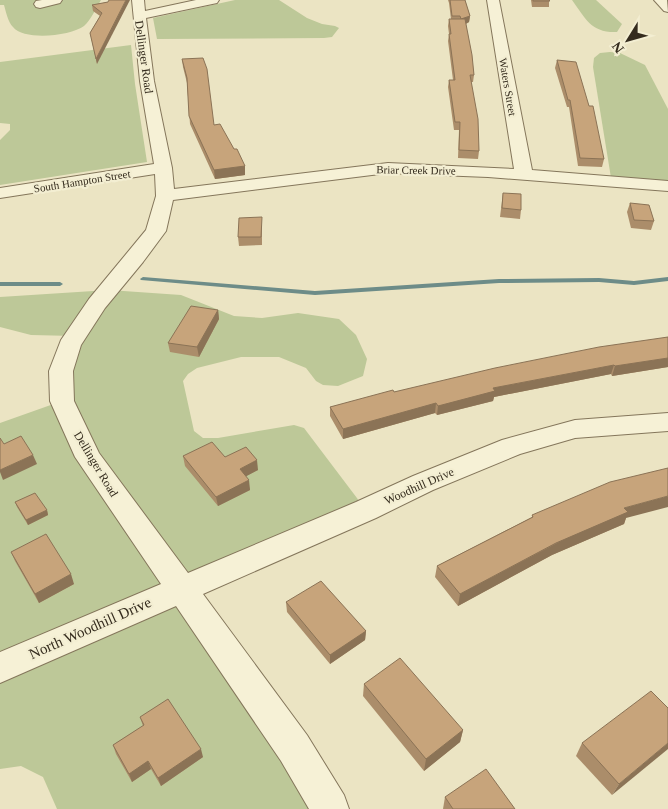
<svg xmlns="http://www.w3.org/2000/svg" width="668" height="809" font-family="Georgia,serif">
	<rect width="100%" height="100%" fill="#ebe4c3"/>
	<g fill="#bdc898">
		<path d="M0,0H101C96,8 91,20 84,26C71,36 24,41 13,27C8,22 6,12 4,5H0Z"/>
		<path d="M235,0H279L307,18L322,24L335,26L339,28L332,37L324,38L157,39L153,18Z"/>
		<path d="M572,0H596L622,24L617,32C591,33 586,19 572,0Z"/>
		<path d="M131,45L135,84L147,162L0,185V140L10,130V124L0,123V62Z"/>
		<path d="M610,52L620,53L645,65L668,109V186L612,184L593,67L594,58L600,53Z"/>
		<path d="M109,290L181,295L234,316L262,318L298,313L339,319L356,335L367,359L363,376L338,386L323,385L316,381L306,368L279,357H241L197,368L188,374L183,381L194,431L203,438H218L294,425L304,428L366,510L181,589L330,809H57L43,777L21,766L0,769V423L62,401L74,336L31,335L0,327V297Z"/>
	</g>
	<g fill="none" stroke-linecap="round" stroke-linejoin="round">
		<g fill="#6d8c88" fill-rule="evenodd">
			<path d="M143,277L315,291L499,279L599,278L634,281L668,277V281L634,285L599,282L499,283L315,295L141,280L140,279Z"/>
			<path d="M0,282H60L63,284L60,286H0Z"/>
		</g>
		<defs>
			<g id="minor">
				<path d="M42,0H62L60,3L40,8L36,7L34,4L36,1Z"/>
				<path d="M132,0H144L145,11L196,0H219L217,3L146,18L154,81L172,168L174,189L388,163L514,169L487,0H499L532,170L668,181V191L488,177L388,173L173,200L166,231L143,262L105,308L81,345L73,371L74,401L99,453L188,573L356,502L413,476L502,440L575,420L668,413V431L575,438L520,454L433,490L376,518L203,594L307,735L344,795L349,809H309L281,761L176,606L0,683V652L161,584L75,457L50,401L49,371L61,340L89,299L146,230L156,196L155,174L0,198V188L154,164L140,81Z"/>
				<path d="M654,0H667L668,12L664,11Z"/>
			</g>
		</defs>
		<use href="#minor" stroke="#84765b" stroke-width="2"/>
		<use href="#minor" fill="#f6f1d6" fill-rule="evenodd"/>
	</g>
	<g fill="#ab8d6a">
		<path d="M448,0H465L470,16L469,22L466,24L474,75L473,82H471L479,151L478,159L458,158L459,130H454L448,87L449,80H453L448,41L449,34L448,26L449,19H451L449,3Z"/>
		<path d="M531,0H549V7H532Z"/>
		<path d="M108,2L97,64L90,33L100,16L93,11L92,5Z"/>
		<path d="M182,59L214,125L234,149L245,166V175L215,179L190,124L187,83L183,67Z"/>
		<path d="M557,60L604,159L602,167L578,166L569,107H567L555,68Z"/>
		<path d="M503,193L521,210L520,219L500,217Z"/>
		<path d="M630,203L654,221L651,230L631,228L627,212Z"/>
		<path d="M262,226V245L239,246L238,237Z"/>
		<path d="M218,310L219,319L199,357L170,352L168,343Z"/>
		<path d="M668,337V367L612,376L611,374L494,397L493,401L437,415L435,413L343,439L330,416V407L394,392Z"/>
		<path d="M183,456L225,457L258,470L246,476L250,490L218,506L185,466Z"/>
		<path d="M15,502L47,510L48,515L28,525L17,507Z"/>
		<path d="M532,515L626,518L624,524L552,555L458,606L435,577L437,566L532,517Z"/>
		<path d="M11,552L74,584L39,603L15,561Z"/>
		<path d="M286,602L366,631L365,640L330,664L287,612Z"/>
		<path d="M364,684L463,730L460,742L424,771L363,696Z"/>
		<path d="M668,708L612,795L576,756L582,743Z"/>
		<path d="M140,717L203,757L161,786L151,769L132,782L116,754L113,745L143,726Z"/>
		<path d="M445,797L515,809H443Z"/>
	</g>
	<g fill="#8b7356">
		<path d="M126,0H130L97,64L96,59Z"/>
		<path d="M470,16L469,22L461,26V19Z"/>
		<path d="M245,166V175L215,179L214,170Z"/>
		<path d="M218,310L219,319L199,357L197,347Z"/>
		<path d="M668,358V367L612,376L615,366Z"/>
		<path d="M614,365L611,374L494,397L493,401L437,415L438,406L493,388Z"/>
		<path d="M436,403L435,413L343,439V429Z"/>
		<path d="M33,455L37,464L3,480L0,472V470Z"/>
		<path d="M257,460L258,470L241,479L240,469Z"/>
		<path d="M249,480L250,490L218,506L216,497Z"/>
		<path d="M668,496V507L626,518L624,524L552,555L458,606L460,594L624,508Z"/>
		<path d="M47,510L48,515L28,525L26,520Z"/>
		<path d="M71,574L74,584L39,603L35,594Z"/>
		<path d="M366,631L365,640L330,664V655Z"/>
		<path d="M463,730L460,742L424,771L426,759Z"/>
		<path d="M668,743V749L612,795L619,784Z"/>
		<path d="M201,749L203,757L161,786L158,778Z"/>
		<path d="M148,761L151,769L132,782L129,774Z"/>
	</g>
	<g fill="#c7a47b" stroke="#8b7356">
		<path d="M109,0H126L96,59L90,33L102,13L92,5L108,2Z"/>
		<path d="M450,0H465L470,16L461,19L460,16H452Z"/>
		<path d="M533,0H549L550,1H533Z"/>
		<path d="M449,19H465L472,55L474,75H470L478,119L479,151L459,150L460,122H455L449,80H455L449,34H451Z"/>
		<path d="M203,58L207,69L214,125L220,124L234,149H237L245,166L214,170L189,116L187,78L182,59Z"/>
		<path d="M557,60L576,62L589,106H593L604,159L580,158L570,100H568Z"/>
		<path d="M503,193L521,194V210L502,208Z"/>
		<path d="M630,203L649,205L654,221L634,220Z"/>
		<path d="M262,217L261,237H238L239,218Z"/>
		<path d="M191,306L218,310L197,347L168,343Z"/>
		<path d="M668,337V358L615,366L614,365L493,388L495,391L438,406L436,403L343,429L330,407L393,390L394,392L495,368L599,347Z"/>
		<path d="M21,436L33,455L0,470V438L4,444Z"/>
		<path d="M212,442L225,457L246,447L257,460L240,469L249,480L216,497L183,456Z"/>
		<path d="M668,468V496L624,508L628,512L556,543L460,594L437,566L533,517L532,515L610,482Z"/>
		<path d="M35,493L47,510L26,520L15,502Z"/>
		<path d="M46,534L71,574L35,594L11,552Z"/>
		<path d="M321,581L366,631L330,655L286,602Z"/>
		<path d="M400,658L463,730L426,759L364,684Z"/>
		<path d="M651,691L668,708V743L619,784L582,743Z"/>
		<path d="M168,699L201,749L158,778L148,761L129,774L113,745L144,725L140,717Z"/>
		<path d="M486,769L515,809H453L445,797Z"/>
	</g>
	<g text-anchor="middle" stroke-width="4.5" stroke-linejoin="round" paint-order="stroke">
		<g font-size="11" fill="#352c1e" stroke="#f3eed2">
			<text transform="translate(508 87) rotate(80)" y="4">Waters Street</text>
			<text transform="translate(416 170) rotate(1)" y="4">Briar Creek Drive</text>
			<text transform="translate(82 181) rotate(-9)" y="4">South Hampton Street</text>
		</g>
		<g font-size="12" fill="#352c1e" stroke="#f3eed2">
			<text transform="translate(144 57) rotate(82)" y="4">Dellinger Road</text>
			<text transform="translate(96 464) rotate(59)" y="4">Dellinger Road</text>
			<text transform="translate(419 486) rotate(-24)" y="4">Woodhill Drive</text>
		</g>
		<g font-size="15" fill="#352c1e" stroke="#f3eed2">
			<text transform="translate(90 628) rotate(-24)" y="5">North Woodhill Drive</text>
		</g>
	</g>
	<g transform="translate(628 40) rotate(233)" stroke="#f3eed2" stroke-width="4" paint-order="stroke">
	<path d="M0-4L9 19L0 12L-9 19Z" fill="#352c1e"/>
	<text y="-8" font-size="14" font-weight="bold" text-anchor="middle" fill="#352c1e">N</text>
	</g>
</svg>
